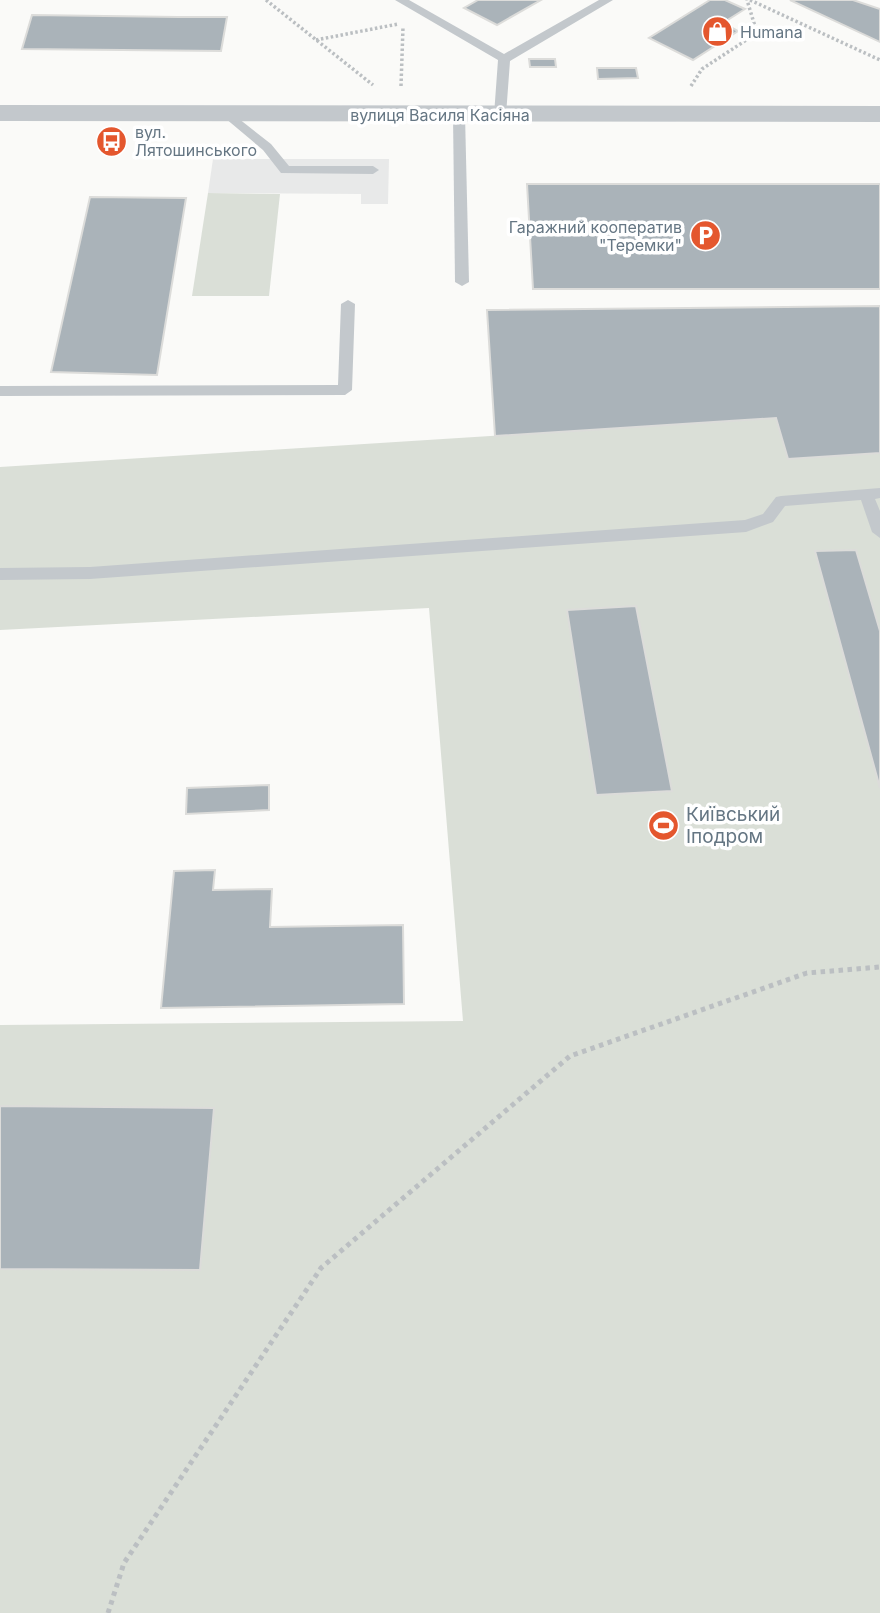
<svg xmlns="http://www.w3.org/2000/svg" width="880" height="1613" font-family="Inter,sans-serif">
	<rect width="100%" height="100%" fill="#fafaf8"/>
	<path fill="#e8e9e9" d="M213,159H389L388,204H361V194L208,193Z"/>
	<g fill="#dadfd7">
		<path d="M208,193L280,194L269,296H192Z"/>
		<path d="M776,418L788,459L880,453V1613H0V1025L463,1021L429,608L0,630V467Z"/>
	</g>
	<g fill="#aab3b9" stroke="#dcdcda" stroke-width="2">
		<path d="M478,0H541L497,25L464,8Z"/>
		<path d="M710,0H725L745,9L723,23L738,31L693,60L649,38Z"/>
		<path d="M790,0H853L880,9V42Z"/>
		<path d="M32,15L178,17H227L221,51L22,49Z"/>
		<path d="M529,59H555L556,67H530Z"/>
		<path d="M597,68H636L638,78L598,79Z"/>
		<path d="M527,184H880V289H533Z"/>
		<path d="M90,197L186,198L157,375L51,372Z"/>
		<path d="M880,306V453L788,459L776,418L495,436L487,310Z"/>
		<path d="M856,550L880,631V788L815,551Z"/>
		<path d="M636,606L672,791L596,795L567,610Z"/>
		<path d="M269,785V810L186,814L187,788Z"/>
		<path d="M215,870L213,890L272,889L270,927L403,925L404,1004L161,1008L174,871Z"/>
		<path d="M0,1106L214,1108L200,1270L0,1269Z"/>
	</g>
	<g fill="none" stroke-linecap="round" stroke-linejoin="round">
		<g stroke="#bbbfc2" stroke-width="3.5" stroke-dasharray="2.5 2.5" stroke-linecap="butt">
			<path d="M266,0L373,85"/>
			<path d="M750,0L880,60"/>
			<path d="M316,40L398,24"/>
			<path d="M401,86L403,27"/>
			<path d="M691,86L702,69L757,33L747,0"/>
		</g>
		<path stroke="#bbbfc2" stroke-width="5" stroke-dasharray="4.5 4.5" stroke-linecap="butt" d="M108,1613L124,1563L321,1268L570,1056L807,973L880,967"/>
		<g fill="#c3c8cc" fill-rule="evenodd">
			<path d="M395,0H409L504,54L599,0H613L510,61L506,115L500,119L494,115L498,60Z"/>
			<path d="M229,111L271,144L289,166H373L379,170L373,174L281,173L263,150L225,118L223,115Z"/>
			<path d="M459,111L465,115L469,282L462,286L455,282L453,115Z"/>
			<path d="M348,300L355,304L352,390L345,395L0,396V386L338,385L341,304Z"/>
			<path d="M880,488V498L875,499L880,511V538L872,532L861,500L785,506L773,522L746,532L90,579L0,580V568L90,567L745,520L763,514L776,497L781,496Z"/>
		</g>
		<path fill="#c3c8cc" fill-rule="evenodd" d="M0,105L880,106V122L0,121Z"/>
	</g>
	<defs>
		<symbol id="shop-disc" viewBox="-11 -11 22 22"><circle r="9.5" fill="#e4572e" stroke="#fff"/><path d="M-5-2.5h2.3a2.7 3.5 0 0 1 5.4 0H5L5.5 6h-11ZM-1.5-2.5h3a1.5 2.3 0 0 0-3 0Z" fill="#fff"/></symbol>
		<symbol id="bus-disc" viewBox="-11 -11 22 22"><circle r="9.5" fill="#e4572e" stroke="#fff"/><path d="M-5-6H5V4H4V6H2V4H-2V6H-4V4H-5ZM-3.5-4V0h7V-4ZM-3.5 1.2v1.5H-2V1.2ZM2 1.2v1.5H3.5V1.2Z" fill="#fff"/></symbol>
		<symbol id="parking-disc" viewBox="-11 -11 22 22"><circle r="9.5" fill="#e4572e" stroke="#fff"/><path d="M-3.5-5.5H1a3.5 3.5 0 0 1 0 7H-1V5.5H-3.5ZM-1-3.4V-.6H.8a1.4 1.4 0 0 0 0-2.8Z" fill="#fff"/></symbol>
		<symbol id="stadium-disc" viewBox="-11 -11 22 22"><circle r="9.5" fill="#e4572e" stroke="#fff"/><path d="M0-5a6.5 5 0 1 0 0 10a6.5 5 0 1 0 0-10ZM-3.5-1.8h7v3.6h-7Z" fill="#fff"/></symbol>
	</defs>
	<g fill-rule="evenodd">
		<use href="#shop-disc" x="700" y="14" width="35" height="35"/>
		<use href="#bus-disc" x="94" y="124" width="35" height="35"/>
		<use href="#parking-disc" x="688" y="218" width="35" height="35"/>
		<use href="#stadium-disc" x="646" y="808" width="35" height="35"/>
	</g>
	<g text-anchor="middle" stroke-width="7" stroke-linejoin="round" paint-order="stroke">
		<g font-size="16" fill="#657683" stroke="#fff" text-anchor="start">
			<text x="740" y="38">Humana</text>
			<text x="135" y="138">вул.<tspan x="135" dy="18">Лятошинського</tspan></text>
			<text x="682" y="233" text-anchor="end">Гаражний кооператив<tspan x="682" dy="18">"Теремки"</tspan></text>
		</g>
		<g font-size="16" fill="#657683" stroke="#fff">
			<text x="440" y="121">вулиця Василя Касіяна</text>
		</g>
		<g font-size="19" fill="#657683" stroke="#fff" text-anchor="start">
			<text x="686" y="821">Київський<tspan x="686" dy="22">Іподром</tspan></text>
		</g>
	</g>
</svg>
